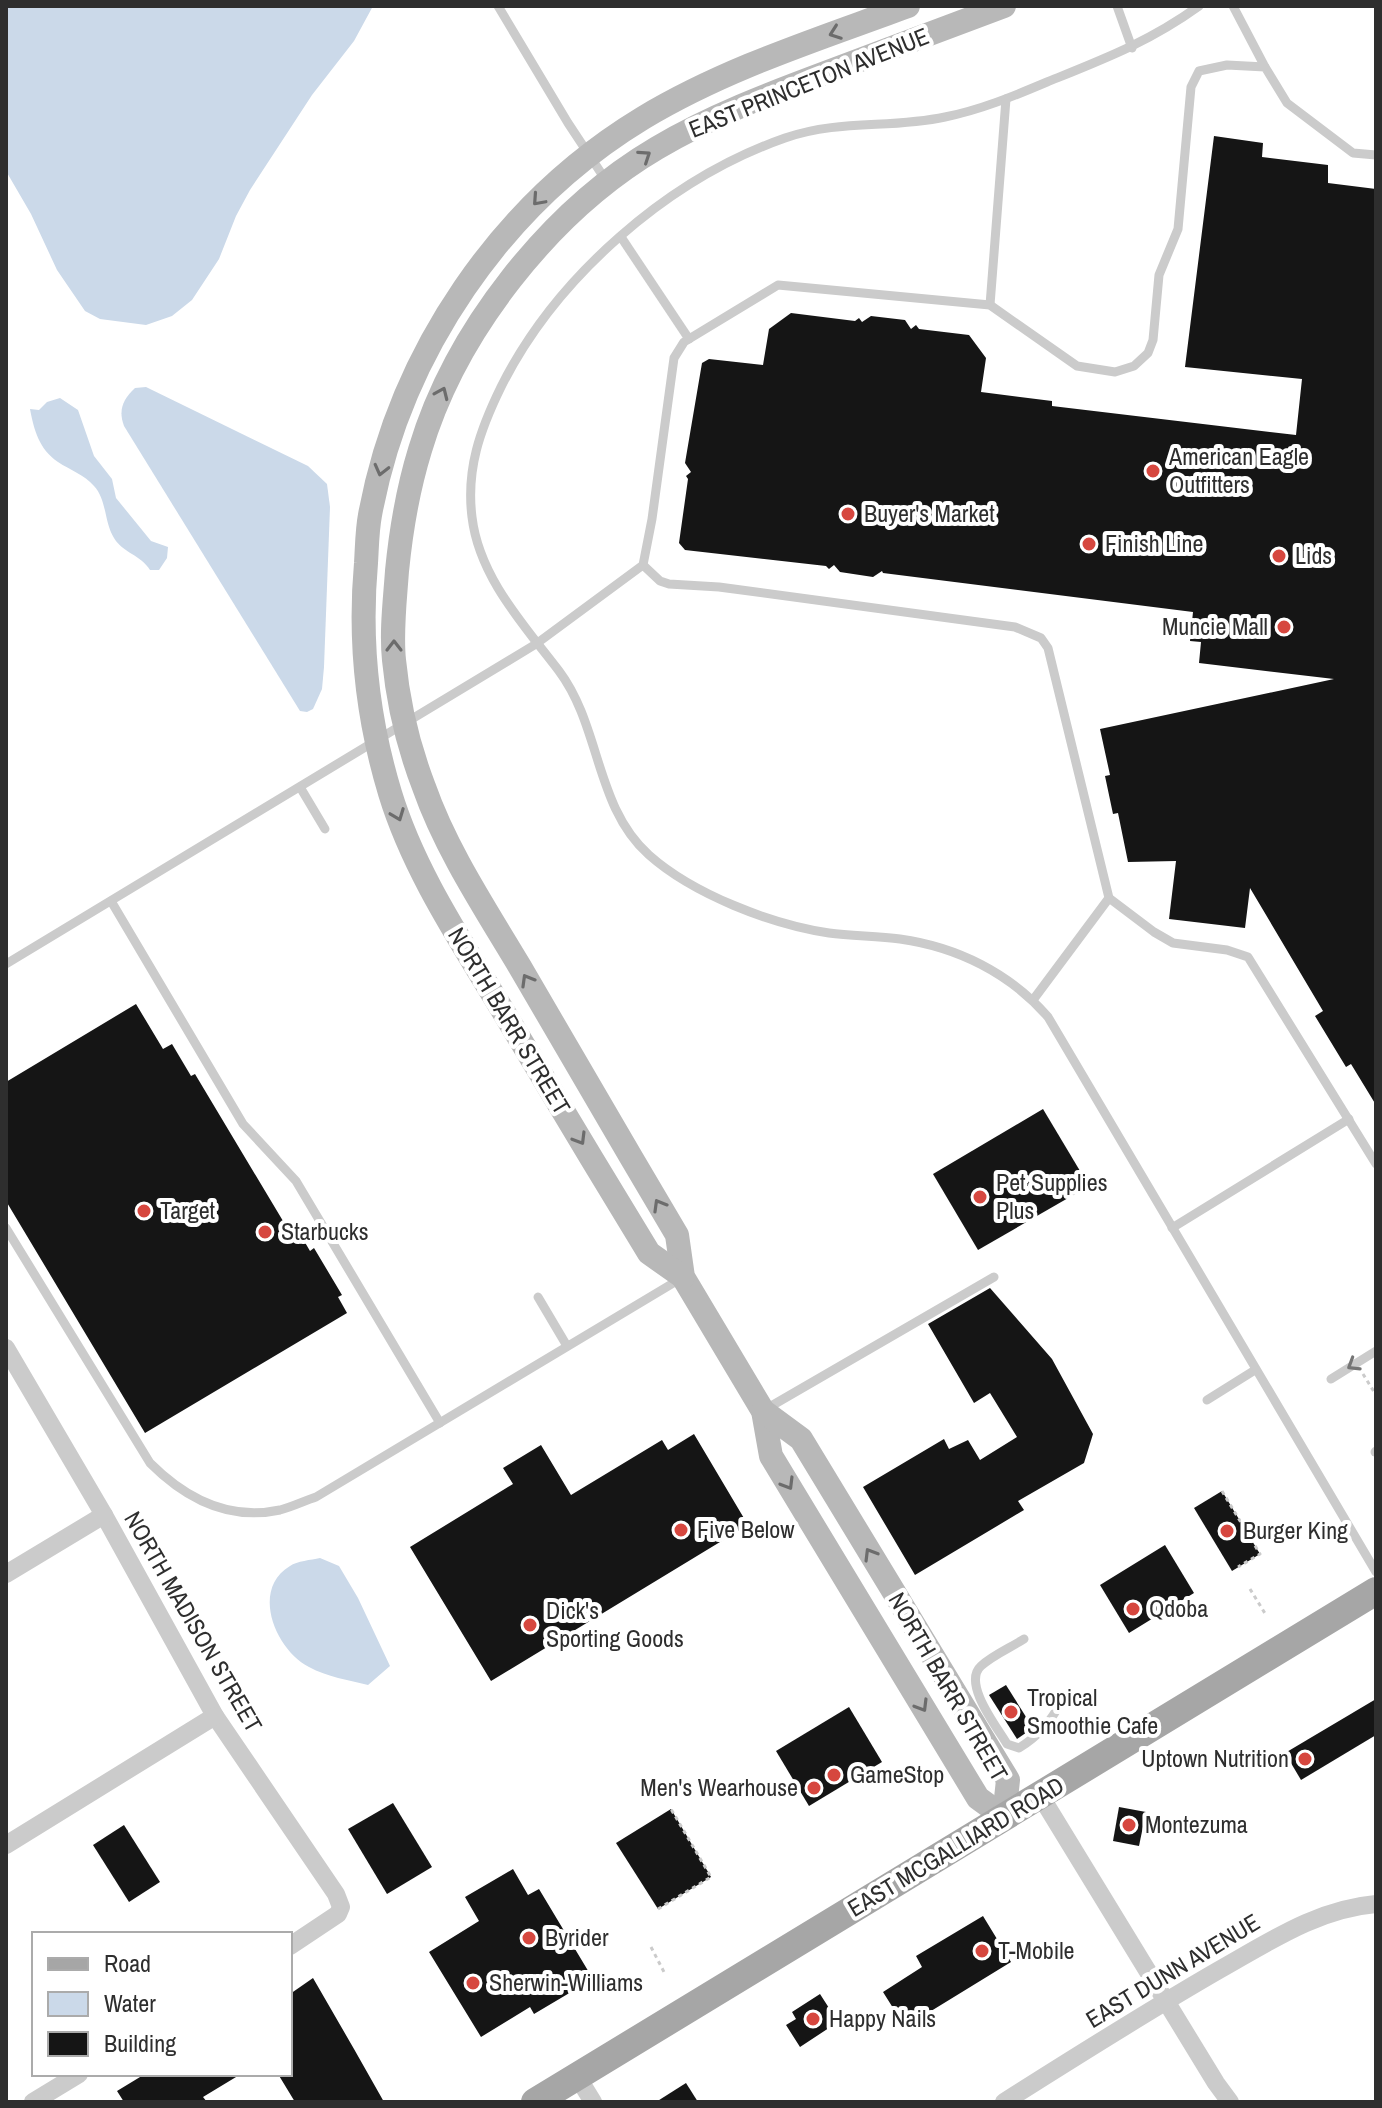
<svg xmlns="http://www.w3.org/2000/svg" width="1382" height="2108" font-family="'Archivo Narrow',sans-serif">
	<rect width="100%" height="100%" fill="#fff"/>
	<g fill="#cbd9e9">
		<path d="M6,6H373L354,41L312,95L250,190L236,216L219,259L192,300L172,316L146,325L100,319L85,311L57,270L31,214L6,171Z"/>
		<path d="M146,387L308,466L327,484L330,507L324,667L322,689L313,709L307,712L300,711L124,426C118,410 123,399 135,388Z"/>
		<path d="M60,398L78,410L94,456L112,479L116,498L151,541L168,547L167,558L159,570H150C141,555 123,553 114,538C104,522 107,500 94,486C85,475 70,470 58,462C39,449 34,430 30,409L39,410L47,402Z"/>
		<path d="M320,1558L339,1566L358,1598L390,1666L368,1685C349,1680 327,1677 309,1667C276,1650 250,1590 290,1566C297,1561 311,1560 320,1558Z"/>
	</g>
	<g fill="#151515">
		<path d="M1214,136L1263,143L1262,157L1328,165V183L1376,189V1105L1351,1064L1346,1067L1315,1016L1323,1011L1250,888L1245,928L1169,919L1176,861L1128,862L1118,813L1113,814L1105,776L1110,775L1100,729L1334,679L1199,663L1201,642L1190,641L1193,612L883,573L882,571L873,577L840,572L834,565L829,569L826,566L685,550L679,543L688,479L686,476L691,472L685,463L702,363L709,359L763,365L769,329L791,313L855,321L859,318L862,322L871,316L905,320L911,329L916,325L919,329L969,335L986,358L981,392L1052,401V406L1296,435L1302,379L1185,367Z"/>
		<path d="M136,1004L163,1049L172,1044L191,1076L195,1074L286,1226L293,1222L310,1251L314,1248L342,1295L338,1297L347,1313L145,1433L6,1201V1082Z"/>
		<path d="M1043,1109L1089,1186L978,1250L933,1174Z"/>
		<path d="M990,1288L1052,1359L1093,1434L1084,1463L1018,1501L1024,1510L915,1575L863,1487L944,1439L949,1449L968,1440L980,1460L1017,1437L990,1393L974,1403L928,1324Z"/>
		<path d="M694,1434L748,1525L491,1681L410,1547L513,1484L503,1468L541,1445L571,1495L662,1440L668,1450Z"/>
		<path d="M1222,1491L1260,1554L1232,1571L1194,1508Z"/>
		<path d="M1165,1545L1194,1593L1129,1633L1100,1585Z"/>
		<path d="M1006,1685L1033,1728L1017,1739L989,1695Z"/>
		<path d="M1376,1699V1735L1301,1780L1285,1753Z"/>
		<path d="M849,1707L882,1762L809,1806L776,1751Z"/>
		<path d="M393,1803L432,1867L387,1894L348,1829Z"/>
		<path d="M1119,1807L1146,1812L1139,1846L1113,1841Z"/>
		<path d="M671,1809L711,1877L658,1909L616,1843Z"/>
		<path d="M124,1825L160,1882L129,1902L93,1845Z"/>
		<path d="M513,1869L528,1895L539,1889L593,1979L534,2014L530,2007L481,2037L429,1952L479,1921L465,1897Z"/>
		<path d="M983,1916L1011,1962L905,2027L883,1992L922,1967L916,1956Z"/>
		<path d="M313,1978L354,2049L384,2102H295L278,2074H290V1994Z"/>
		<path d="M820,1994L838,2022L800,2047L786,2025L796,2019L792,2012Z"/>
		<path d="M145,2074H241L203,2097L207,2102H124L117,2091Z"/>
		<path d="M686,2083L698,2102H656Z"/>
	</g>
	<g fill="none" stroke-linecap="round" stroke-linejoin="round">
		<g stroke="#cbcbcb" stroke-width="3" stroke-dasharray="4 4" stroke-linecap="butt">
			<path d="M1363,1374L1376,1395"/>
			<path d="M1222,1491L1260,1554L1238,1567"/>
			<path d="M1250,1589L1266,1615"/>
			<path d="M658,1909L711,1877L671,1809"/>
			<path d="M651,1947L664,1972"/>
		</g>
		<g stroke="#cbcbcb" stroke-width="9">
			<path d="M498,6L568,123L607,182"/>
			<path d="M1117,6L1132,48"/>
			<path d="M1199,6C1149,42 1104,59 1047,82C1014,96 980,110 945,117C890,129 840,119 785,138C668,179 556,277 501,387C480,430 466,469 472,517C479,577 524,625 559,671C601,727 595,807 649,855C693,894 770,924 829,933C852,936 877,936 900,939C957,947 1010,973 1048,1017L1376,1572"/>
			<path d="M1233,6L1265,67"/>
			<path d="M621,237L689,339"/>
			<path d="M990,305L1006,99"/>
			<path d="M643,565L660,581L669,584L719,587L1015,627L1041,638L1048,648L1109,898L1154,932L1173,943L1227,950L1248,957L1376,1164"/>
			<path d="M300,787L325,829"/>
			<path d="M111,901L243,1124L296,1181L440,1423"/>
			<path d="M6,964L536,644L643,565L652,519L674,358L684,342L778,285L990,305L1077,366L1115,372L1134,366L1148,353L1153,340L1159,275L1178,229L1191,87L1199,71L1227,65L1265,67L1287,103L1353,153L1376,155"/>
			<path d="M1033,1000L1109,898"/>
			<path d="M6,1228L150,1463C185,1498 229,1521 280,1510C292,1507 304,1501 316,1497L680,1279"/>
			<path d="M1172,1228L1349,1119"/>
			<path d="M538,1297L567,1346"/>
			<path d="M1331,1379L1376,1351"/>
			<path d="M1207,1400L1255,1370"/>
			<path d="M766,1409L994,1277"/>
			<path d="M1375,1452L1376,1451"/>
			<path d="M1024,1639C1010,1648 993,1655 981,1666C962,1683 997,1727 1007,1744L1019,1748C1040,1735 1050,1722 1062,1701"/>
		</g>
		<g stroke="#cbcbcb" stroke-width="18">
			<path d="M6,1348L104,1515L215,1716L336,1894L341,1907L338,1914L290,1946"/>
			<path d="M6,1574L104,1515"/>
			<path d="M1040,1795L1216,2083L1230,2102"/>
			<path d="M6,1845L215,1716"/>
			<path d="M577,2076L593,2102"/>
			<path d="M33,2102L79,2074"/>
			<path d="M1004,2102C1075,2057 1146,2012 1219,1970C1269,1942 1317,1909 1376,1904"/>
		</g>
		<g stroke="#b8b8b8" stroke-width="24">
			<path d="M1004,6C945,28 886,50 828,72C769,94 711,116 657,148C550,211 455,332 420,450C408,489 401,530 397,571C395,600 391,631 394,660C398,702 409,748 424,787C446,850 486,910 520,967C572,1056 624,1146 677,1235L683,1277L763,1411L771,1456L978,1798L1004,1817"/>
			<path d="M683,1277L649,1253C599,1171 549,1088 500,1006C459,938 413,869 390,793C367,717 359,641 366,563C367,548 367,531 370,515C400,353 501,204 643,118C726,68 819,39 908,6"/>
			<path d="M763,1411L801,1439L1008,1780L1004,1817"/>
		</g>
		<path stroke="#a6a6a6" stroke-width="28" d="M535,2102L1376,1591"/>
	</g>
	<defs><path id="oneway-chevron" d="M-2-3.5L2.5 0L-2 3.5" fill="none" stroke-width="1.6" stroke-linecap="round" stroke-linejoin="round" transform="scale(2)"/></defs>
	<g stroke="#6c6c6c">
		<use href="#oneway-chevron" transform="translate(835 33) rotate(160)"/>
		<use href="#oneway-chevron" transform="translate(645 156) rotate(-34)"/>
		<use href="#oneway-chevron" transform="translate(538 200) rotate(132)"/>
		<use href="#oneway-chevron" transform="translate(442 393) rotate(-66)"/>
		<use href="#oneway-chevron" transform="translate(381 470) rotate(104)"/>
		<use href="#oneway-chevron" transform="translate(394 646) rotate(-90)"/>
		<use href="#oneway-chevron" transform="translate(398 815) rotate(69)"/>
		<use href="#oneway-chevron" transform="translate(527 980) rotate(-120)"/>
		<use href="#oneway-chevron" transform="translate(580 1139) rotate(59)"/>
		<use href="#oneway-chevron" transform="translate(659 1205) rotate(-120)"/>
		<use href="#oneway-chevron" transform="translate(788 1484) rotate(59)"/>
		<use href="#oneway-chevron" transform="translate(870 1554) rotate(-121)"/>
		<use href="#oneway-chevron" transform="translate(922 1706) rotate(59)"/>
	</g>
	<use stroke="#757575" href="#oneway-chevron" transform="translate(1353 1365) rotate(148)"/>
	<g fill="#d6473f" stroke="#fff" stroke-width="3">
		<circle cx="1153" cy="471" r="8"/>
		<circle cx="848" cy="514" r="8"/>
		<circle cx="1089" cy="544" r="8"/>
		<circle cx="1279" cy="556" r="8"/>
		<circle cx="1284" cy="627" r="8"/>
		<circle cx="980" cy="1197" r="8"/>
		<circle cx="144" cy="1211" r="8"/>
		<circle cx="265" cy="1232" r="8"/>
		<circle cx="681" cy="1530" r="8"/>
		<circle cx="1227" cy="1531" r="8"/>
		<circle cx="1133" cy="1609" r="8"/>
		<circle cx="530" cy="1625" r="8"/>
		<circle cx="1011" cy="1712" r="8"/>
		<circle cx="1305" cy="1759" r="8"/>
		<circle cx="834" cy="1775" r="8"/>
		<circle cx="814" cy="1788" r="8"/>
		<circle cx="1129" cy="1825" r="8"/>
		<circle cx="529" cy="1938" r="8"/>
		<circle cx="982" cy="1951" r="8"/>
		<circle cx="473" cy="1983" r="8"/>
		<circle cx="813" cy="2019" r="8"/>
	</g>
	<g text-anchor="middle" stroke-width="8" stroke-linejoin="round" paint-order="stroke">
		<g font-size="24" fill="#2e2e2e" stroke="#fff">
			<text transform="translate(809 83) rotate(-22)" y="8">EAST PRINCETON AVENUE</text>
			<text transform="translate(509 1021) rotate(59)" y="8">NORTH BARR STREET</text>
			<text transform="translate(193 1622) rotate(60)" y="8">NORTH MADISON STREET</text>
			<text transform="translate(948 1687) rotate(60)" y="8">NORTH BARR STREET</text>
			<text transform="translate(956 1847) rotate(-31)" y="8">EAST MCGALLIARD ROAD</text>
			<text transform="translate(1173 1971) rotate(-31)" y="8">EAST DUNN AVENUE</text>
		</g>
		<g font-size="24" fill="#2e2e2e" stroke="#fff" text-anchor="start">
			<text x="1169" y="465">American Eagle<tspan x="1169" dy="28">Outfitters</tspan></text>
			<text x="864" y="522">Buyer's Market</text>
			<text x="1105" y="552">Finish Line</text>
			<text x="1295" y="564">Lids</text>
			<text x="1268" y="635" text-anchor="end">Muncie Mall</text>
			<text x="996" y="1191">Pet Supplies<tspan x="996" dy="28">Plus</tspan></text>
			<text x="160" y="1219">Target</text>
			<text x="281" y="1240">Starbucks</text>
			<text x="697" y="1538">Five Below</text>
			<text x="1243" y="1539">Burger King</text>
			<text x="1149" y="1617">Qdoba</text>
			<text x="546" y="1619">Dick's<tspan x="546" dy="28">Sporting Goods</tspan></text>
			<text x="1027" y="1706">Tropical<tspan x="1027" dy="28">Smoothie Cafe</tspan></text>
			<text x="1289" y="1767" text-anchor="end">Uptown Nutrition</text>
			<text x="850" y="1783">GameStop</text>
			<text x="798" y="1796" text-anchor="end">Men's Wearhouse</text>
			<text x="1145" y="1833">Montezuma</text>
			<text x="545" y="1946">Byrider</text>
			<text x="998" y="1959">T-Mobile</text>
			<text x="489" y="1991">Sherwin-Williams</text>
			<text x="829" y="2027">Happy Nails</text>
		</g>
	</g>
	<rect width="1382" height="2108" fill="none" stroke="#2e2e2e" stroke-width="16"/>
	<rect x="32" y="1932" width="260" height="144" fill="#ffffff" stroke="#ababab" stroke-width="2"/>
	<rect x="48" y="1958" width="40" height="12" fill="#a6a6a6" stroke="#ababab" stroke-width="2"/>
	<text x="104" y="1972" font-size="24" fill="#2e2e2e">Road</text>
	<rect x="48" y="1992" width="40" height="24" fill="#cbd9e9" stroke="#ababab" stroke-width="2"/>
	<text x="104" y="2012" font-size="24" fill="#2e2e2e">Water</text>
	<rect x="48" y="2032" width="40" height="24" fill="#151515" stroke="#ababab" stroke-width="2"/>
	<text x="104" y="2052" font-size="24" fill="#2e2e2e">Building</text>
</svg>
